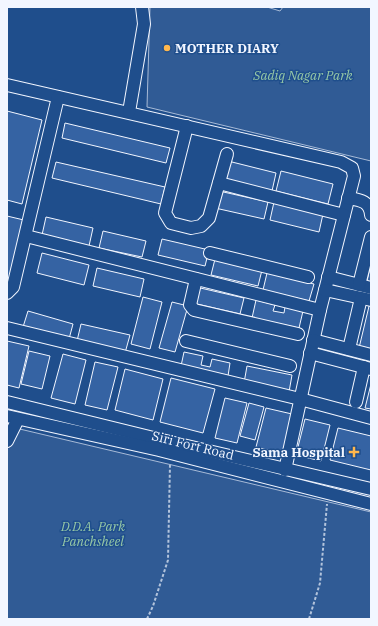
<svg xmlns="http://www.w3.org/2000/svg" width="378" height="626" font-family="'IBM Plex Serif',serif">
	<rect width="100%" height="100%" fill="#1f4e8c"/>
	<g fill="#305b95" stroke="#a8bbd7">
		<path d="M150,7H267L280,11L283,7H371V161L147,107Z"/>
		<path d="M7,426L371,512V619H7Z"/>
	</g>
	<g fill="#3563a3" stroke="#f2f6ff">
		<path d="M7,111L42,120L22,204L7,200Z"/>
		<path d="M65,123L170,148L166,163L62,138Z"/>
		<path d="M228,161L276,173L272,191L224,180Z"/>
		<path d="M56,162L165,187L161,204L52,178Z"/>
		<path d="M281,171L333,184L328,204L276,191Z"/>
		<path d="M219,191L268,202L264,219L215,208Z"/>
		<path d="M274,202L323,214L319,232L270,220Z"/>
		<path d="M7,216L28,221L12,285L7,284Z"/>
		<path d="M46,217L93,228L89,246L42,235Z"/>
		<path d="M103,231L146,241L142,257L99,248Z"/>
		<path d="M162,239L209,250L205,266L158,255Z"/>
		<path d="M42,253L89,265L84,285L37,273Z"/>
		<path d="M215,259L262,270L258,286L211,275Z"/>
		<path d="M371,264V282L367,281Z"/>
		<path d="M97,268L144,279L140,297L93,286Z"/>
		<path d="M267,273L314,284L309,301L263,290Z"/>
		<path d="M196,287L244,298L240,314L193,303Z"/>
		<path d="M143,297L162,302L150,349L131,344Z"/>
		<path d="M256,300L275,305L273,311L284,313L285,307L303,311L299,328L252,318Z"/>
		<path d="M172,302L188,306L175,352L159,348Z"/>
		<path d="M370,302L371,303V350L359,348Z"/>
		<path d="M28,311L73,324L69,339L23,327Z"/>
		<path d="M81,324L130,335L125,353L77,341Z"/>
		<path d="M7,341L29,346L19,388L7,385Z"/>
		<path d="M29,351L50,356L42,389L21,384Z"/>
		<path d="M184,352L203,356L201,365L210,367L212,359L230,363L228,376L181,366Z"/>
		<path d="M63,354L86,360L75,404L51,398Z"/>
		<path d="M95,362L118,367L107,410L85,405Z"/>
		<path d="M247,366L292,375L289,392L244,383Z"/>
		<path d="M125,369L163,379L153,420L115,410Z"/>
		<path d="M171,378L215,389L203,433L160,422Z"/>
		<path d="M371,384V409L365,408Z"/>
		<path d="M225,398L247,403L237,443L215,438Z"/>
		<path d="M249,403L264,407L255,440L240,436Z"/>
		<path d="M266,408L292,414L283,454L256,447Z"/>
		<path d="M305,419L330,425L321,461L296,455Z"/>
		<path d="M338,428L371,436V470L330,460Z"/>
	</g>
	<g fill="none" stroke-linecap="round" stroke-linejoin="round">
		<defs>
			<g id="minor">
				<path d="M7,85L341,162L352,168L354,176L320,310L285,470"/>
				<path d="M129,112L144,24L142,7"/>
				<path d="M187,126L165,213L171,223L191,228L201,226L209,218L227,154"/>
				<path d="M219,183L344,215"/>
				<path d="M348,198C360,200 370,201 371,215"/>
				<path d="M26,236L320,310"/>
				<path d="M210,253L308,277"/>
				<path d="M328,277L371,288"/>
				<path d="M196,279L190,305L194,310L298,334"/>
				<path d="M359,285L371,237"/>
				<path d="M325,290L371,300"/>
				<path d="M7,293L13,287L58,97"/>
				<path d="M7,328L300,399L371,418"/>
				<path d="M313,340L371,355"/>
				<path d="M186,341L290,366"/>
				<path d="M349,349L361,298"/>
				<path d="M310,353L371,369"/>
				<path d="M7,402L170,442L371,489"/>
				<path d="M356,402L364,367"/>
				<path d="M7,416L159,450L371,504"/>
				<path d="M7,441L18,419"/>
			</g>
		</defs>
		<use href="#minor" stroke="#f2f6ff" stroke-width="14"/>
		<g stroke="#b3c4dc" stroke-width="2" stroke-dasharray="3 2" stroke-linecap="butt">
			<path d="M147,619L153,606L168,560L170,464"/>
			<path d="M309,619L320,583L327,504"/>
		</g>
		<use href="#minor" stroke="#1f4e8c" stroke-width="12"/>
	</g>
	<g fill="#ffb74d" stroke="#1f4e8c" stroke-width="1.5">
		<circle cx="167" cy="48" r="4"/>
		<path d="M352 446h4v4h4v4h-4v4h-4v-4h-4v-4h4z"/>
	</g>
	<g text-anchor="middle" stroke-width="3" stroke-linejoin="round" paint-order="stroke">
		<g font-size="13" font-weight="bold" fill="#f2f6ff" stroke="#1f4e8c" text-anchor="start">
			<text x="175" y="53">MOTHER DIARY</text>
			<text x="345" y="457" text-anchor="end">Sama Hospital</text>
		</g>
		<g font-size="13" font-style="italic" fill="#97c8a6" stroke="#1f4e8c">
			<text x="303" y="80">Sadiq Nagar Park</text>
			<text x="93" y="531">D.D.A. Park<tspan x="93" dy="15">Panchsheel</tspan></text>
		</g>
		<g font-size="13" fill="#f2f6ff" stroke="#1f4e8c">
			<text transform="translate(193 445) rotate(14)" y="5">Siri Fort Road</text>
		</g>
	</g>
	<rect width="378" height="626" fill="none" stroke="#f2f6ff" stroke-width="16"/>
</svg>
